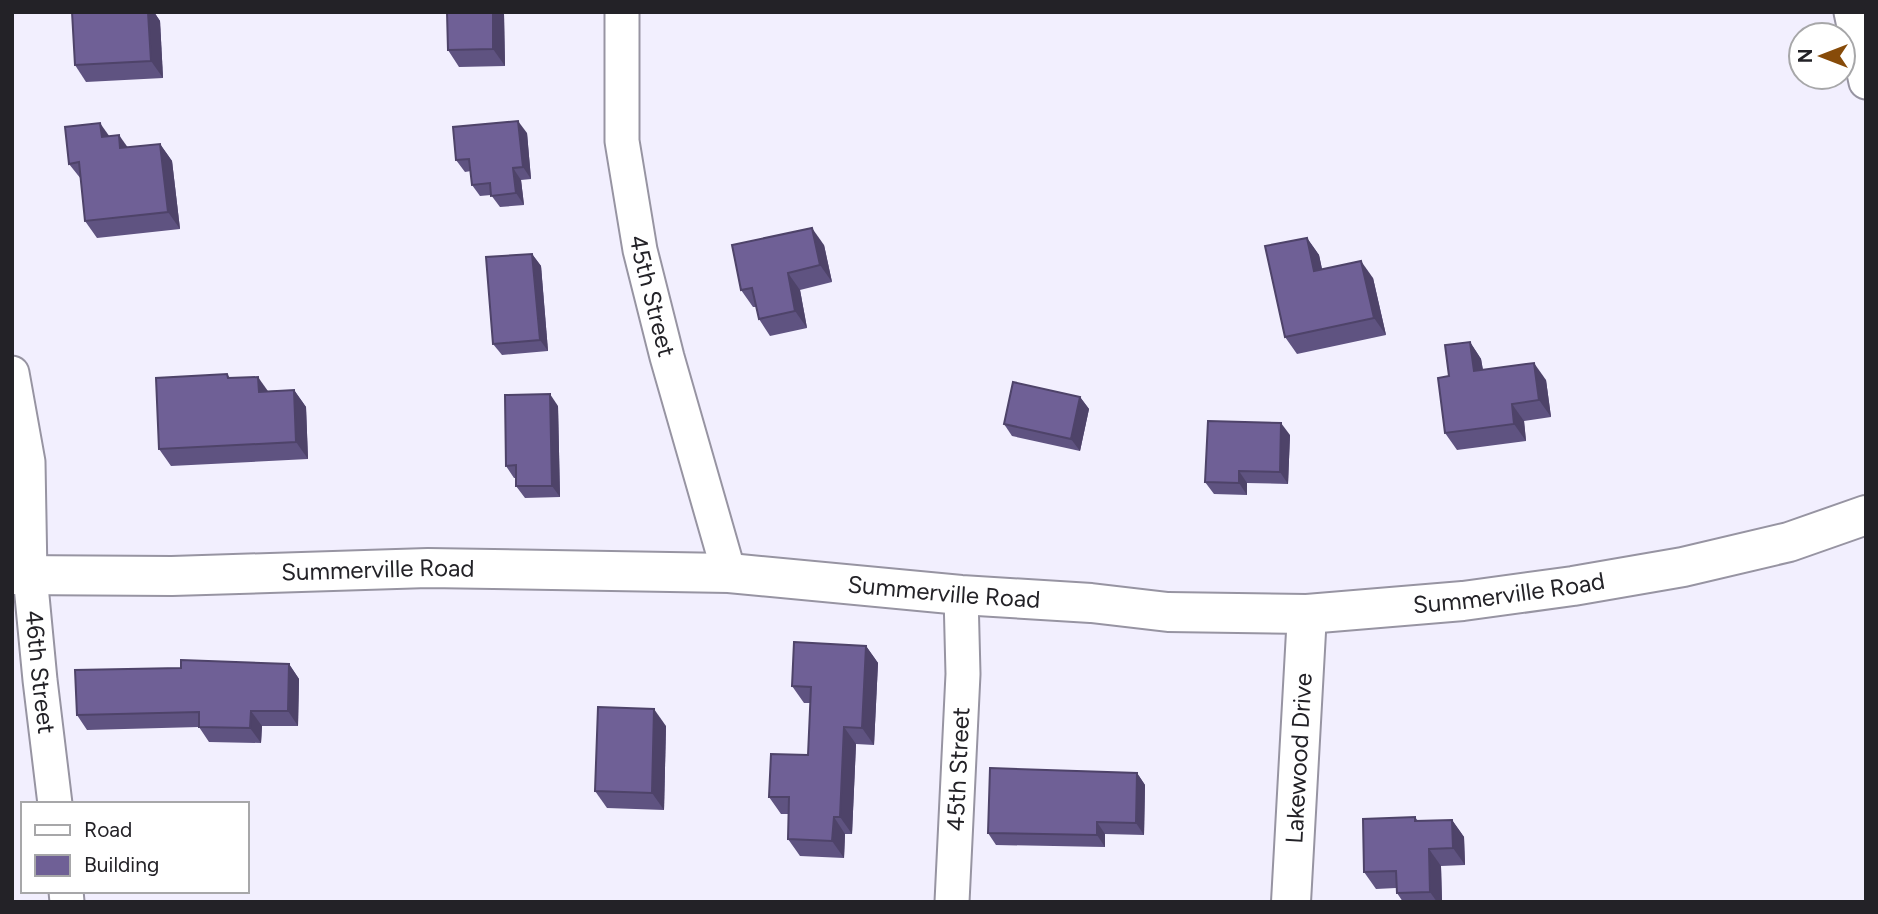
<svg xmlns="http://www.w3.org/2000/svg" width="1878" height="914" font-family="Figtree,sans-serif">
	<rect width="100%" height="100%" fill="#f2effe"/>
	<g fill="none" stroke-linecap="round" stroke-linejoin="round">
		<defs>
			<g id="street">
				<path id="s1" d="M622,12V141L640,250L667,357L729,573"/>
				<path d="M1851,12L1866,82"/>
				<path id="s2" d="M12,373L28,462L30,575L40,680L55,804"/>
				<path d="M66,891L67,902"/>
				<path id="s3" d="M952,902L963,674L961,595"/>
			</g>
			<g id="secondary">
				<path id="s4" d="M12,575L172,576L428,568L729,573L961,595L1091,603L1168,612L1307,614L1463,601L1573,586L1683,567L1789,542L1866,515"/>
				<path id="s5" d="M1291,902L1307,614"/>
			</g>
		</defs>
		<use href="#street" stroke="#9794a2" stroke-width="37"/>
		<use href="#secondary" stroke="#9794a2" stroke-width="42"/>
		<use href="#street" stroke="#fff" stroke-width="33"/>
		<use href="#secondary" stroke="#fff" stroke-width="38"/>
	</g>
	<g fill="#5f5381">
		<path d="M72,12H154L160,21L163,78L86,82L75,65Z"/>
		<path d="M447,12H518V14H504L505,66L459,67L448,50Z"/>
		<path d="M527,133L531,179L521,180L524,205L500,207L491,195L480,196L472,185L471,171L465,172L456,160Z"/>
		<path d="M109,137L128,147L160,144L172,161L180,229L97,238L85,221L81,179L69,164Z"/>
		<path d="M1307,238L1319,255L1322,269L1373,278L1386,335L1297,354L1285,337Z"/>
		<path d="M824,245L832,282L800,290L807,328L770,336L759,319L756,307H753L741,290Z"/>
		<path d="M532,254L541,266L548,351L502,355L493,344Z"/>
		<path d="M1470,342L1481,359L1483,370L1546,380L1551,417L1524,421L1526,441L1457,450L1445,433Z"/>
		<path d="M227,374L230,378L268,391L294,390L306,407L308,459L171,466L159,449Z"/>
		<path d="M1080,397L1089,409L1080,451L1012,436L1004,424Z"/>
		<path d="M558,406L560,497L525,498L516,486V478H514L506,466Z"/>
		<path d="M1290,435L1288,484L1247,483V495L1214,494L1205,482Z"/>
		<path d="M866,646L878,663L874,745L856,744L852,834H845L844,858L800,856L788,839L789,814H781L769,797L808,755L810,703H804L792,686Z"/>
		<path d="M289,664L299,679L298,726H262L261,743L209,742L199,727L87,730L77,715L181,668Z"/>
		<path d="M666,726L664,810L607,808L595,791Z"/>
		<path d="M1137,773L1145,785L1144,835L1105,834V847L996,845L988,833Z"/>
		<path d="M1415,817L1418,821L1452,820L1464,837L1465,865L1441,866L1442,902H1403L1397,893L1396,888L1376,889L1364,872Z"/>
	</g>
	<g fill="#4e4369">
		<path d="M148,12H154L160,21L163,78L151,61Z"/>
		<path d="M493,12H503L504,14L505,66L493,49Z"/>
		<path d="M518,121L527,133L531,179L523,167Z"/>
		<path d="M100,123L112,140L102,137Z"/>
		<path d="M119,135L131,152L120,148Z"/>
		<path d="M160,144L172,161L180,229L168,212Z"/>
		<path d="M513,168L521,180L524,205L516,193Z"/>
		<path d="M812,228L824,245L832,282L820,265Z"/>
		<path d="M1307,238L1319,255L1326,288L1314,271Z"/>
		<path d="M532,254L541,266L548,351L540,340Z"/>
		<path d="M1361,261L1373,278L1386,335L1374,318Z"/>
		<path d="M788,273L800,290L807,328L795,311Z"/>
		<path d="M1470,342L1481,359L1486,388L1474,371Z"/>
		<path d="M1534,363L1546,380L1551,417L1539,400Z"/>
		<path d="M258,377L270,394L259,392Z"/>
		<path d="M294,390L306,407L308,459L296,442Z"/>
		<path d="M550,394L558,406L560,497L552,486Z"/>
		<path d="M1080,397L1089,409L1080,451L1071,439Z"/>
		<path d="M1512,404L1524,421L1526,441L1514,424Z"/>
		<path d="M1281,423L1290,435L1288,484L1280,472Z"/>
		<path d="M1239,471L1247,483V495L1239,483Z"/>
		<path d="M866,646L878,663L874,745L862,728Z"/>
		<path d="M289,664L299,679L298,726L288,711Z"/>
		<path d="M654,709L666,726L664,810L652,793Z"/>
		<path d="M251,711L262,726L261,743L250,728Z"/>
		<path d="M844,727L856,744L852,834L840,817Z"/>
		<path d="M1137,773L1145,785L1144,835L1136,823Z"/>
		<path d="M834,817L845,834L844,858L832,841Z"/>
		<path d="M1452,820L1464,837L1465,865L1453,848Z"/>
		<path d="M1097,822L1105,834V847L1097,835Z"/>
		<path d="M1429,849L1441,866L1442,902H1437L1430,892Z"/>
	</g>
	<g fill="#6f6096" stroke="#4e4369" stroke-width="2">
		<path d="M72,12H148L151,61L75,65Z"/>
		<path d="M447,12H493V49L448,50Z"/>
		<path d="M518,121L523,167L513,168L516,193L491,196L490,183L472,185L469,159L456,160L453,127Z"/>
		<path d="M100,123L102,137L119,135L120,148L160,144L168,212L85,221L79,162L69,164L65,127Z"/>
		<path d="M812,228L820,265L788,273L795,311L759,319L752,288L741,290L732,245Z"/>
		<path d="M1307,238L1314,271L1361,261L1374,318L1285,337L1265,246Z"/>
		<path d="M532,254L540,340L493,344L486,257Z"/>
		<path d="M1470,342L1474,371L1534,363L1539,400L1512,404L1514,424L1445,433L1438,378L1449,376L1445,345Z"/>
		<path d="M227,374L228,378L258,377L259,392L294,390L296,442L159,449L156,378Z"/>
		<path d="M1013,382L1080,397L1071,439L1004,424Z"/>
		<path d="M550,394L552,486H516V465L506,466L505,395Z"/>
		<path d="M1208,421L1281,423L1280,472L1239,471V483L1205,482Z"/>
		<path d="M794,642L866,646L862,728L844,727L840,817H834L832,841L788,839L789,797H769L771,754L808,755L811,687L792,686Z"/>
		<path d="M181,660L289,664L288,711H251L250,728L199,727V712L77,715L75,670L181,668Z"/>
		<path d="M598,707L654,709L652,793L595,791Z"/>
		<path d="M990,768L1137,773L1136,823L1097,822V835L988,833Z"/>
		<path d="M1415,817V821L1452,820L1453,848L1429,849L1430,892L1397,893L1396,871L1364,872L1363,819Z"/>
		<path d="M758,901L805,902H758Z"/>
	</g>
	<g text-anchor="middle" stroke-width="7" stroke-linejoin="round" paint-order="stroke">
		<g font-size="24" fill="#232227" stroke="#fff">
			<text dy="8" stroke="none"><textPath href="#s1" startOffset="287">45th Street</textPath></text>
			<text dy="8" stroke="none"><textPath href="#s4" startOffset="366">Summerville Road</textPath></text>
			<text dy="8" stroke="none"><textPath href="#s4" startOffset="933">Summerville Road</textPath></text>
			<text dy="8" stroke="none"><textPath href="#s4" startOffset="1500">Summerville Road</textPath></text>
			<text dy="8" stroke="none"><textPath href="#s2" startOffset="301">46th Street</textPath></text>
			<text dy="8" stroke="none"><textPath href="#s5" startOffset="144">Lakewood Drive</textPath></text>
			<text dy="8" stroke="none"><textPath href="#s3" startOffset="133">45th Street</textPath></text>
		</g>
	</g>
	<rect width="1878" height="914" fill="none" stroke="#232227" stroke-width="28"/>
	<rect x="21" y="802" width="228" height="91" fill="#ffffff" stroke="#a7a7a9" stroke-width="2"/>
	<rect x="35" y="825" width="35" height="10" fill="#ffffff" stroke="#a7a7a9" stroke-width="2"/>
	<text x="84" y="837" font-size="21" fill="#232227">Road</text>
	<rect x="35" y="855" width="35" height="21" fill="#6f6096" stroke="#a7a7a9" stroke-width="2"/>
	<text x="84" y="872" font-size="21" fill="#232227">Building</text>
	<g transform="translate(1822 56) rotate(270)"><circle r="33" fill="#ffffff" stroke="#a7a7a9" stroke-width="2"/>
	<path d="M0-5L12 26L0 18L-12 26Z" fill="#874b09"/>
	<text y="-10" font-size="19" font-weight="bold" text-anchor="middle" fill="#232227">N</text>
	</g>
</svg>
